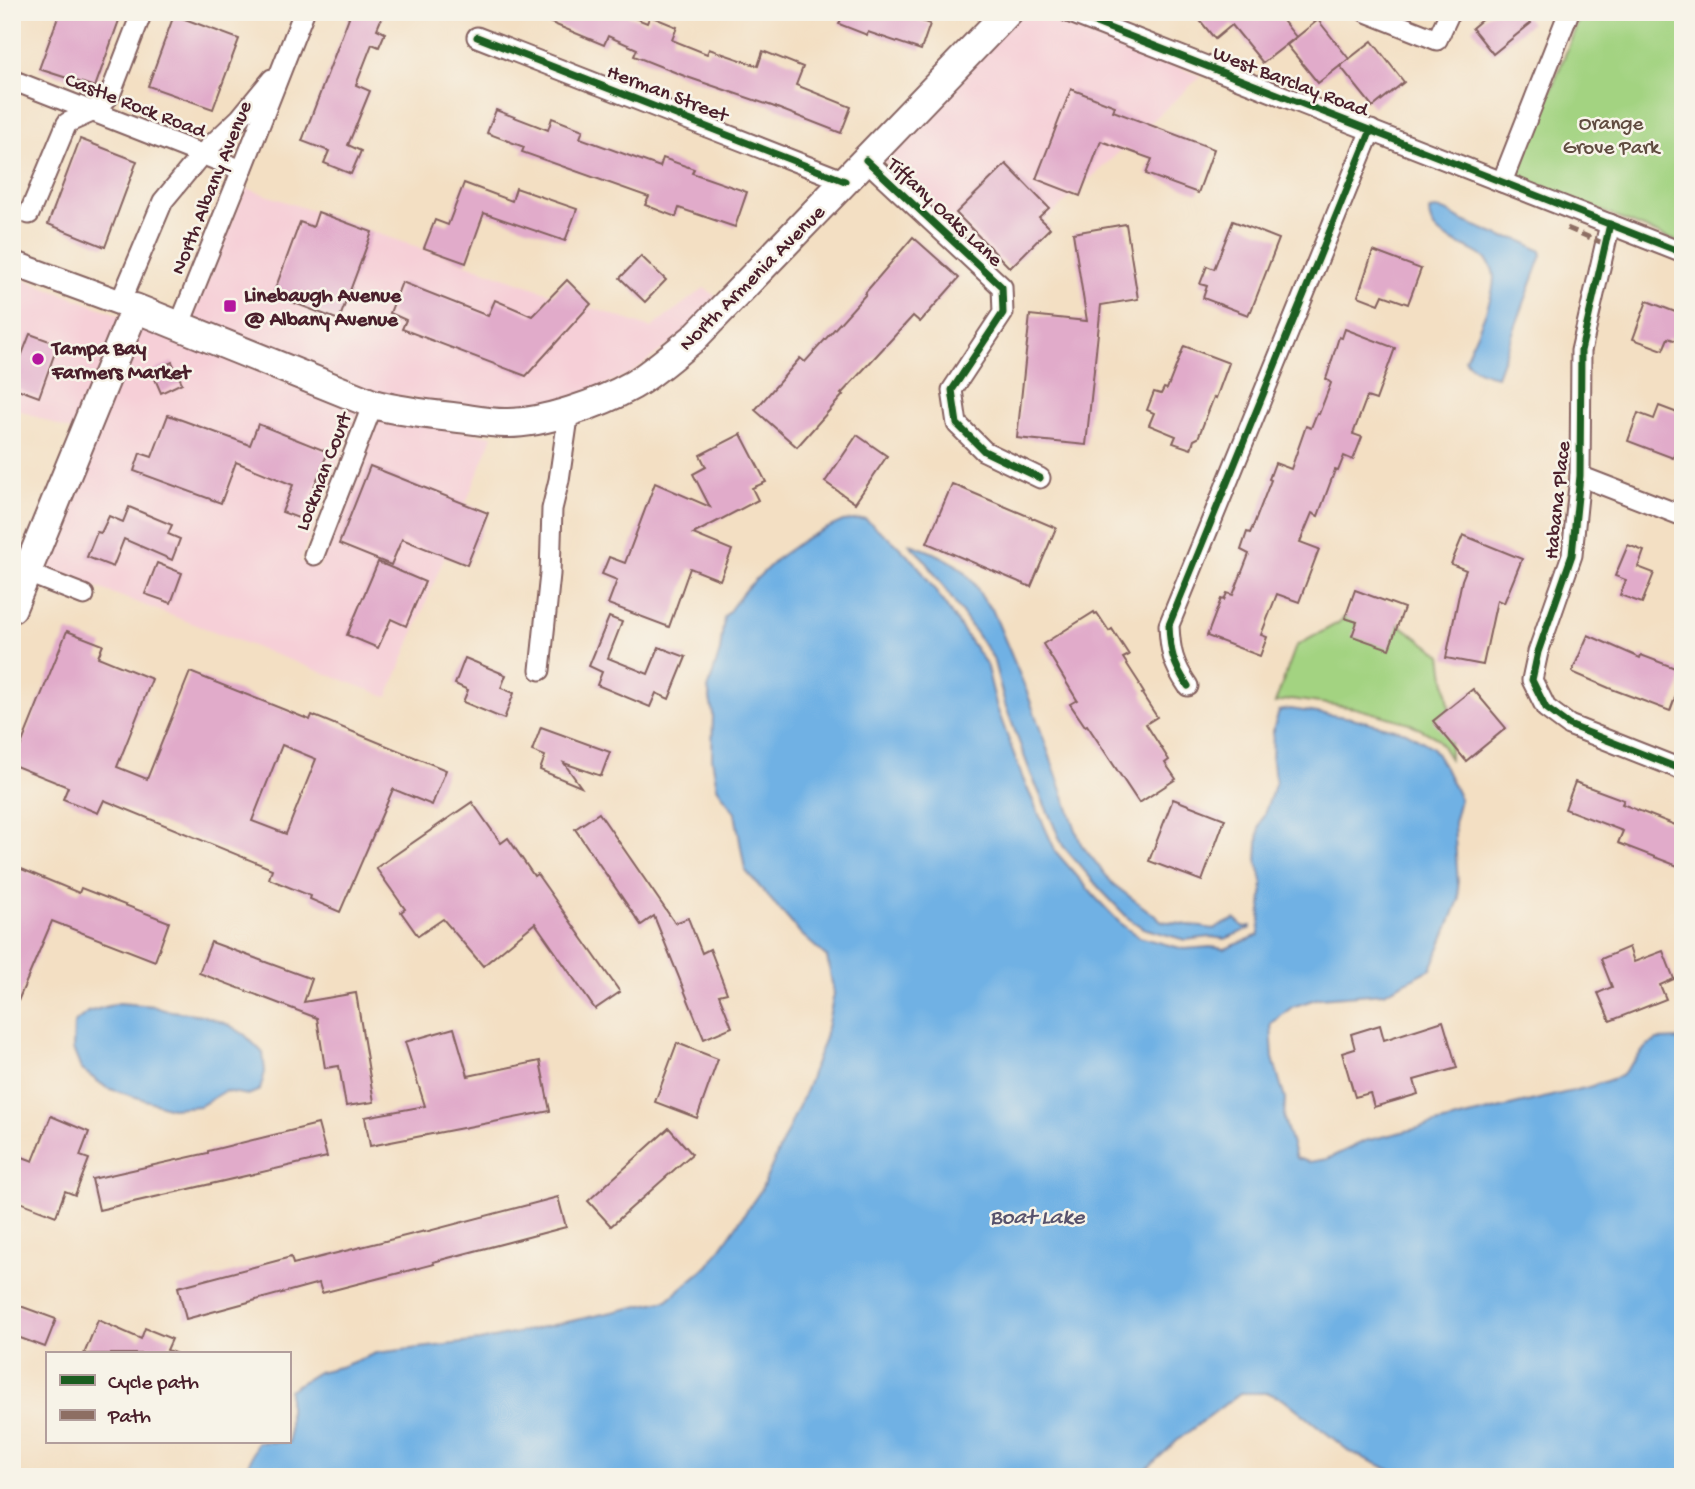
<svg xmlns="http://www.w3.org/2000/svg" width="1695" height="1489" font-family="'Gochi Hand',sans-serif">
	<rect width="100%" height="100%" fill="#f7f3e8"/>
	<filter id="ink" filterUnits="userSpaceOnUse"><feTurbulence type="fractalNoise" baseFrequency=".0143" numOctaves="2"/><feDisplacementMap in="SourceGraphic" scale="14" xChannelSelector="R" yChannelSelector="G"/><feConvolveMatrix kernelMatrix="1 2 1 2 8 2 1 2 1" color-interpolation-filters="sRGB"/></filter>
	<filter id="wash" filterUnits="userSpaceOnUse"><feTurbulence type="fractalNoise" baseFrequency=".00686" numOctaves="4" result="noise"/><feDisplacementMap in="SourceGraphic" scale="28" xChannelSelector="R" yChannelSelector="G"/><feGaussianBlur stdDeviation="1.57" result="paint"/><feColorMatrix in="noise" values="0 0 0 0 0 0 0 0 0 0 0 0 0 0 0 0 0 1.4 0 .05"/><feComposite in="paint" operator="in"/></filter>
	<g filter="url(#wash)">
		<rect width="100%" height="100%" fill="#f3dfc3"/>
		<g fill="#f6cfd7">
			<path d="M1024,12H1036L1201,76L996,266L881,159L1018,16L1022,17Z"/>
			<path d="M246,188L651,328L704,288L718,298L687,331L630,374L569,400L561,399L560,403L508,412L376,393L192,319Z"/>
			<path d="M15,276L122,316L74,432L12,407V281Z"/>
			<path d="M141,322L359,411L300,561L318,569L378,417L493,436L388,697L40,566Z"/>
		</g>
		<g fill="#a3d381" stroke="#767956" stroke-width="2">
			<path d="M1582,12H1683V244L1517,177Z"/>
			<path d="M1347,615L1394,621L1442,655L1450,714V759L1437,738L1409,723L1355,708L1291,699L1275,703L1296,646L1338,623Z"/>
		</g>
		<g fill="#70b1e4" stroke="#5d6888" stroke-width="2">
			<path d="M1435,209L1446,211L1461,220L1504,238C1517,236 1529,245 1541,251L1542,255L1497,376C1486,374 1471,369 1465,359C1474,339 1499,291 1493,271C1484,241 1429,248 1429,211Z"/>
			<path d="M865,519L894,542L918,566L986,664L997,708L1023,779L1056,852L1095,897L1122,925L1139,937L1184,949L1211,947L1225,949L1259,935L1263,882L1257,862L1259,827L1276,782L1272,763L1273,730L1279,711L1290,709L1352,718L1406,732L1432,747L1445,768L1460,799L1454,823L1459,900L1431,969L1384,993L1319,998L1292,1007L1271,1024L1273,1058L1285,1099L1284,1119L1296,1158L1309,1162L1327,1159L1365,1141L1589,1087L1621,1076L1646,1047L1657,1040L1683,1039V1477H1406L1350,1452L1284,1399L1268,1393H1240L1179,1439L1138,1477H247L249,1464L257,1442H289V1390L318,1372L343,1366L376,1353L480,1341L667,1300L709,1265L761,1190L806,1090L825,1037L834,994L827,957L801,934L745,870L735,813L717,787L712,758L713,714L708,689L720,651L724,618L744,591L779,557L806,538L843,521Z"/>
			<path d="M908,543C931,552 954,558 970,578C979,588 981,601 992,609L1027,692L1081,844L1113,884L1162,921L1214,929L1235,919L1244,927L1251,926V928L1225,939L1211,937L1185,940L1143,928L1128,918L1101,890L1063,846L1031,774L1005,704L993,658L925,560Z"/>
			<path d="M119,1003L154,1006L164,1010L202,1015L229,1025L245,1035L263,1053L265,1072L260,1090L248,1095L225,1091L200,1106L171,1108L107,1088L81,1069L73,1049L74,1023L88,1012Z"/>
		</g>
		<g id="blocks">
			<g fill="#e1abca" fill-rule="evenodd">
				<path d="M60,12H122L95,87L39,69Z"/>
				<path d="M351,12H370L382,17L377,29L385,33L379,47L372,44L356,85L370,91L348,145L361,151L351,174L324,163L329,151L302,141Z"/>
				<path d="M525,12H620L647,23L650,16L677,27L672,40L707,54L709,49L758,66L763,51L803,67L796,85L851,107L841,133L772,106L687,77L634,56L637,49L608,36L604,45Z"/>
				<path d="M844,12H897L930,24L921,50L868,32L867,35L839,24Z"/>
				<path d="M1193,12H1276L1296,37L1263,63L1232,25L1215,39Z"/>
				<path d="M1491,12H1522L1531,23L1493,54L1472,28Z"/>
				<path d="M174,15L239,39L213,109L148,86Z"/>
				<path d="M1318,20L1349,59L1318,83L1287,45Z"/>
				<path d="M1372,41L1404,82L1373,107L1340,66Z"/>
				<path d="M1071,89L1115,106L1113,111L1214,149L1198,193L1146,174L1152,159L1101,141L1080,196L1036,179Z"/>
				<path d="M496,110L548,130L552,118L583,130L580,138L660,167L663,158L694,169L692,173L747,192L735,227L679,208L676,217L645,205L649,197L522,152L524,147L487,133Z"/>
				<path d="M80,139L137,161L105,247L48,224Z"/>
				<path d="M1006,164L1049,208L1039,217L1050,228L1010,268L956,213Z"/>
				<path d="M464,183L512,201L516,188L577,209L565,241L484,213L466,263L424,248L435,220L448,225Z"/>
				<path d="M318,212L372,232L339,320L273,295L300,222L313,227Z"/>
				<path d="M1233,221L1279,239L1251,311H1250L1248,315L1203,298L1207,286L1200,284L1207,266L1214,269Z"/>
				<path d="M1126,224L1138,299L1101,305L1086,445L1017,438L1030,315L1087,321L1073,233Z"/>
				<path d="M913,237L959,278L920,322L913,316L841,394L843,395L797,447L755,410L800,358L805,362L866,294L865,293Z"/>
				<path d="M1373,251L1421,269L1408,304L1383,295L1379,304L1358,296Z"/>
				<path d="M641,256L666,280L645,302L620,278Z"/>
				<path d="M567,280L591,304L526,376L402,329L406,320L390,313L402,282L488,316L495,300L532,316Z"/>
				<path d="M1647,301L1683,315V343L1668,338L1663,350L1633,339Z"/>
				<path d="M1345,329L1395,348L1376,400L1367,397L1353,434L1362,437L1353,460L1344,456L1338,471L1335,470L1318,516L1312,513L1300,542L1319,549L1299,602L1277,594L1261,635L1267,637L1260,656L1207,636L1221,599L1224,600L1227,593L1233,595L1249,554L1241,550L1247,532L1250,533L1254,524L1271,480L1269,479L1275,463L1291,469L1306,426L1311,428L1317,413L1319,414L1331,383L1326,379L1328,373L1339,337L1342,338Z"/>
				<path d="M30,334L58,344L39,397L12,387V380Z"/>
				<path d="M1184,346L1229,363L1216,398L1214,397L1198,438L1194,440L1191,449L1173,443L1176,436L1149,425L1154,413L1147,410L1154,392L1161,394L1164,388L1167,389Z"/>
				<path d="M172,362L182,383L161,393L152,372Z"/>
				<path d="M1659,406L1683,415V433L1673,458L1628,441L1638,413L1654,419Z"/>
				<path d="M168,415L250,445L258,424L328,452L301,519L282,512L293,485L236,462L221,503L134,471L140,453L152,457Z"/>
				<path d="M741,434L766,482L752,488L758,500L693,534L732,550L720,580L690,568L669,627L608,604L617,580L602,574L609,557L625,563L655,483L710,507L693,474L706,467L700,455Z"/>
				<path d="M857,435L887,456L855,503L825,482Z"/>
				<path d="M370,466L488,513L467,565L402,539L391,565L339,544Z"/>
				<path d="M952,484L1056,528L1031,587L927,543Z"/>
				<path d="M129,507L172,525L168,534L180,539L172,560L124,539L113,567L87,557L97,532L101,533L109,516L123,522Z"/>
				<path d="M1463,535L1522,559L1504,603L1497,600L1483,665L1446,658L1462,580L1466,570L1451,564Z"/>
				<path d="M1628,545L1644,551L1638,567L1654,573L1642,603L1620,595L1626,580L1615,576Z"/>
				<path d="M378,562L425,582L406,626L391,619L378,648L347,635Z"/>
				<path d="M157,563L182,573L171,603L145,594Z"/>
				<path d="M1355,590L1404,608L1389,649L1352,636L1357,622L1345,618Z"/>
				<path d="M1094,612L1095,614L1097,613L1109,631L1112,629L1129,655L1123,658L1140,684L1139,685L1144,693L1142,694L1157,717L1146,724L1169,760L1165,763L1176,779L1139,803L1087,725L1085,726L1070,704L1077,700L1043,644Z"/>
				<path d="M609,617L622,622L608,658L648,674L659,647L686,657L669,699L656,693L650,707L597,685L602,672L589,666Z"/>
				<path d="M67,631L103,645L98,657L152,679L117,767L147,779L190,672L310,720L312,715L446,770L432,805L393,789L340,912L310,899L311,896L269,879L272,869L104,800L98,813L63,799L68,787L13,765ZM282,745L316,759L286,834L252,821Z"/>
				<path d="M1588,635L1640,658L1641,655L1683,671V676L1670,711L1609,688L1572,672Z"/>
				<path d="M465,658L506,675L501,688L514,693L504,719L463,702L468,690L455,684Z"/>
				<path d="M1473,689L1506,728L1466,761L1433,721Z"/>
				<path d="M541,727L610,752L601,776L564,763L581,787L540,770L545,756L532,751Z"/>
				<path d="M1575,782L1624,800L1622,804L1683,828V868L1618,843L1623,831L1565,809Z"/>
				<path d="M1173,799L1225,819L1202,881L1149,861Z"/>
				<path d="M472,802L501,843L508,838L534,876L537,874L620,992L595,1009L535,923L483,966L443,919L418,936L401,912L405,909L376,868Z"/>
				<path d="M599,813L675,923L688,918L702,953L710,949L727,993L719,995L732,1027L704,1039L654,916L641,925L575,829Z"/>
				<path d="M12,865L79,893L81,888L169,922L155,961L52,921L12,1015Z"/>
				<path d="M211,942L312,979L304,1002L356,993L374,1102L346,1106L339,1066L325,1068L317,1018L199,973Z"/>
				<path d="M1629,947L1634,962L1663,951L1674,979L1660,985L1666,999L1610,1021L1598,993L1612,987L1601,959Z"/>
				<path d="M1443,1021L1457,1068L1414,1080L1418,1094L1374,1107L1370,1093L1355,1097L1342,1053L1355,1049L1351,1034L1380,1025L1384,1040Z"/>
				<path d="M454,1028L468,1076L540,1061L550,1111L370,1146L365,1117L425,1106L405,1042Z"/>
				<path d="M677,1043L718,1059L697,1118L655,1102Z"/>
				<path d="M51,1116L89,1132L80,1156L89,1159L75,1195L65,1191L56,1216L12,1199V1153L33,1161Z"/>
				<path d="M318,1124L327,1157L99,1210L92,1179L208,1153V1151Z"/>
				<path d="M669,1128L692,1154L611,1226L588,1201Z"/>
				<path d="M558,1197L566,1227L433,1262L434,1264L322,1293L319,1283L186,1319L178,1287L291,1257L293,1264L425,1231V1232Z"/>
				<path d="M12,1303L56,1319L45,1347L12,1335Z"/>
				<path d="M98,1320L141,1339L145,1328L172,1339L167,1350L177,1354H84Z"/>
			</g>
		</g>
	</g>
	<g filter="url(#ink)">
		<use href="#blocks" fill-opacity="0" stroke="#856260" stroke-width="2"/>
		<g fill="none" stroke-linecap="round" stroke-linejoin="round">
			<defs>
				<g id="minor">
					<path d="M1068,12L1683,253"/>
					<path d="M1366,12L1437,40L1450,12"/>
					<path d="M477,37L845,181"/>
					<path d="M12,80L242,170"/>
					<path d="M866,160L1002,287L1003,313L952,390L957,424L984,451L1040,478"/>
					<path d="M1502,182L1569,12"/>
					<path d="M29,214L67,123L94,111L110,95L142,12"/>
					<path d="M1610,224L1581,351L1580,476L1572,555L1538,652L1532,680L1546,708L1569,725L1683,770"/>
					<path d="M120,303L163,201L202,154L240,118L272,79"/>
					<path d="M179,326L242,170L304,12"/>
					<path d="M1580,476L1683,516"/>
					<path d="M314,555L373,404"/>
					<path d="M12,567L84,595"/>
					<path d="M540,670L550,574L552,509L559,480L569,411"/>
					<path d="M1188,686C1173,664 1170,651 1169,625L1371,130"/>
				</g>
				<path id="tertiary" d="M12,263L135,308"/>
				<path id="secondary" d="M12,608L135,308L373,404C399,411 425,414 452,417C470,419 488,423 505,423C542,424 601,403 633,385C653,373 674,354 693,339L1008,12"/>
			</defs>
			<use href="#minor" stroke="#856260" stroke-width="23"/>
			<use href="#tertiary" stroke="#856260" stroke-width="28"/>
			<use href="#secondary" stroke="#856260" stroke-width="32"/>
			<use href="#minor" stroke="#fff" stroke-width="19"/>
			<use href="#tertiary" stroke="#fff" stroke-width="24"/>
			<use href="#secondary" stroke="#fff" stroke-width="28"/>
			<path stroke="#8d6e63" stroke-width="5" stroke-dasharray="10 5" stroke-linecap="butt" d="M1567,228L1605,244"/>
			<defs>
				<g id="cycleway">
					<path d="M1068,12L1683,253"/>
					<path d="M477,37L845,181"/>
					<path d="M866,160L1002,287L1003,313L952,390L957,424L984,451L1040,478"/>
					<path d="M1610,224L1581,351L1580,476L1572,555L1538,652L1532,680L1546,708L1569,725L1683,770"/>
					<path d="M1188,686C1173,664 1170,651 1169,625L1371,130"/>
				</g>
			</defs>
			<use href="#cycleway" stroke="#f7f3e8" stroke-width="11"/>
			<use href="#cycleway" stroke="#1b5e20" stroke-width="7"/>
		</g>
	</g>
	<g fill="#b5179e" stroke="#f7f3e8" stroke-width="2.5">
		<rect x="223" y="299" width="14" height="14" rx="3.5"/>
		<circle cx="38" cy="359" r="7"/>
	</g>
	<g text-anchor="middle" stroke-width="5" stroke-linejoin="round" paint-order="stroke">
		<g font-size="21" fill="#4a1f2b" stroke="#f7f3e8">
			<text transform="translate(1291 80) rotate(21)" y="7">West Barclay Road</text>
			<text transform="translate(668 92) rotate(21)" y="7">Herman Street</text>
			<text transform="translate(136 104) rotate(21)" y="7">Castle Rock Road</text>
			<text transform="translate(210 187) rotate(-68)" y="7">North Albany Avenue</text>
			<text transform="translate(946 211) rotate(43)" y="7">Tiffany Oaks Lane</text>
			<text transform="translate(751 277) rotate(-45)" y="7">North Armenia Avenue</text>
			<text transform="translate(322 471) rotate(-69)" y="7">Lockman Court</text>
			<text transform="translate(1556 500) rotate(-84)" y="7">Habana Place</text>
		</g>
		<g font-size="21" fill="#604c40" stroke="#f7f3e8">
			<text x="1611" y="129">Orange<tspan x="1611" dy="24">Grove Park</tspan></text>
		</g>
		<g font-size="21" font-weight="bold" fill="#4a1f2b" stroke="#f7f3e8" text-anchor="start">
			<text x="244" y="301">Linebaugh Avenue<tspan x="244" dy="24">@ Albany Avenue</tspan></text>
			<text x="52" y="354">Tampa Bay<tspan x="52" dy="24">Farmers Market</tspan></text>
		</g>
		<g font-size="23" font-style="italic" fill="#57526c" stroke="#f7f3e8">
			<text x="1037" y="1223">Boat Lake</text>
		</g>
	</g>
	<rect width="1695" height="1489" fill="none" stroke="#f7f3e8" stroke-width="42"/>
	<rect x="46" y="1352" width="245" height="91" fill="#f7f3e8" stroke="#b29e9c" stroke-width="2"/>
	<rect x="60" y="1375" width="35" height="10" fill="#1b5e20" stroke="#b29e9c" stroke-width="2"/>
	<text x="108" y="1388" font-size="21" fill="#4a1f2b">Cycle path</text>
	<rect x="60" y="1410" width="35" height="10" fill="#8d6e63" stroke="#b29e9c" stroke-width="2"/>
	<text x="108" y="1422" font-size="21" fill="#4a1f2b">Path</text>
</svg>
